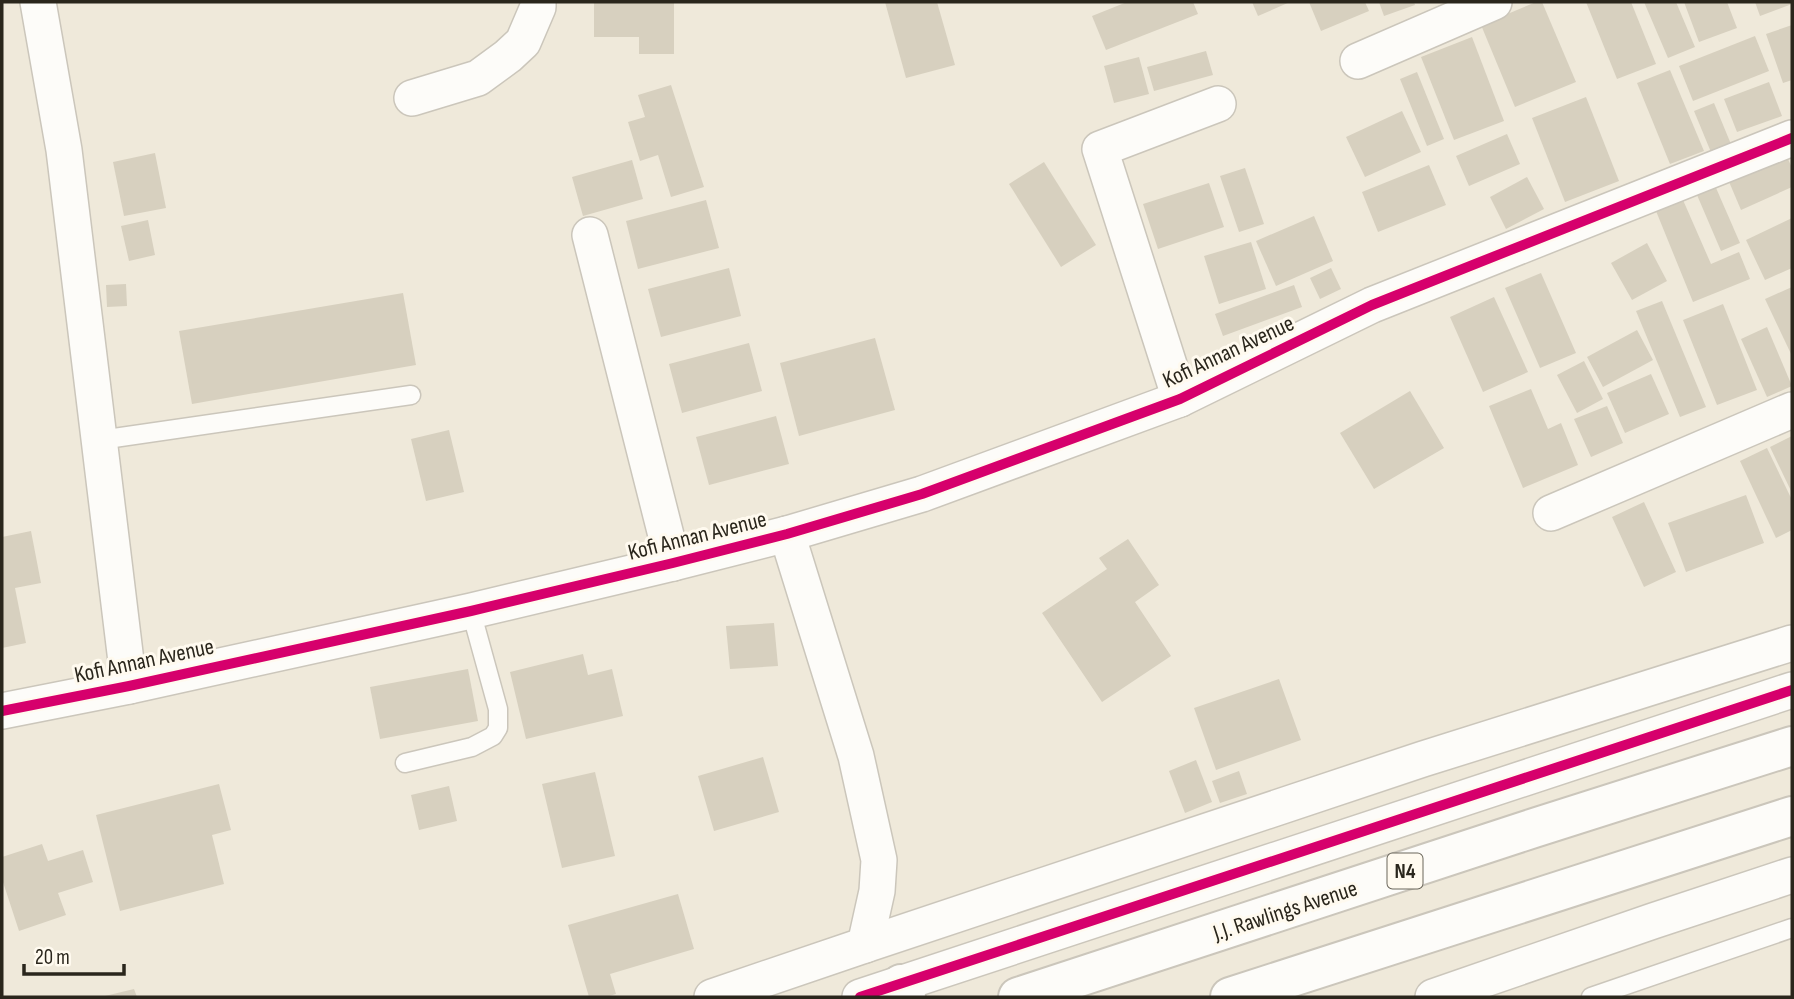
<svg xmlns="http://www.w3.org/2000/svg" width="1794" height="999" font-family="'Sofia Sans Condensed',sans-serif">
	<rect width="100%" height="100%" fill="#efe9da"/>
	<g fill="#d7d0bf">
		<path d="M594,2L674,3V54H639V37H594Z"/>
		<path d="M885,2H937L955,65L906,78Z"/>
		<path d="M1127,2H1193L1198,14L1106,50L1092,16Z"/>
		<path d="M1252,2H1290L1258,16Z"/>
		<path d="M1309,2H1365L1369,11L1321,31Z"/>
		<path d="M1379,2H1414L1415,5L1384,16Z"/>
		<path d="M1536,2H1542L1576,82L1515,107L1481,25Z"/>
		<path d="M1586,2H1631L1656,64L1617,79Z"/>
		<path d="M1644,2H1676L1695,47L1668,58Z"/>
		<path d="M1684,2H1727L1737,28L1699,42Z"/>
		<path d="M1755,2H1792V4L1760,16Z"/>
		<path d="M1792,25V80L1783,83L1766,34Z"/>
		<path d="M1755,36L1769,71L1693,101L1679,66Z"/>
		<path d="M1472,37L1504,121L1454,140L1421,57Z"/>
		<path d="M1206,51L1213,75L1154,91L1147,67Z"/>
		<path d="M1139,57L1149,94L1114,103L1104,66Z"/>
		<path d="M1670,70L1704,151L1670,164L1637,83Z"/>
		<path d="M1417,72L1444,139L1427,146L1400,79Z"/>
		<path d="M1769,82L1782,116L1737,132L1724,99Z"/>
		<path d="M671,85L704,187L671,197L658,155L640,161L628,122L645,117L638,95Z"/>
		<path d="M1586,97L1619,181L1565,202L1532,118Z"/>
		<path d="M1714,103L1733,149L1713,157L1694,111Z"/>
		<path d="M1402,111L1421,152L1365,177L1346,137Z"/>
		<path d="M1507,134L1520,164L1469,186L1456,156Z"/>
		<path d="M1785,152L1792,168V187L1741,210L1727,177Z"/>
		<path d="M155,153L166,208L124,216L113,162Z"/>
		<path d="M632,160L643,199L583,216L572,177Z"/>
		<path d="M1044,162L1096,245L1061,267L1009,184Z"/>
		<path d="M1429,165L1446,205L1378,232L1362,192Z"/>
		<path d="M1245,168L1264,224L1239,232L1220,176Z"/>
		<path d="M1527,177L1544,209L1506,229L1490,197Z"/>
		<path d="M1713,181L1740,243L1721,251L1694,188Z"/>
		<path d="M1209,183L1224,227L1158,249L1143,204Z"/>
		<path d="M706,200L719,248L638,269L626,221Z"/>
		<path d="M1683,200L1711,264L1739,252L1750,279L1693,302L1656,211Z"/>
		<path d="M1314,216L1333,261L1276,286L1256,241Z"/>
		<path d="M1792,218V268L1765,280L1746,240Z"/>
		<path d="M148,220L155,255L129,261L121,226Z"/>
		<path d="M1251,242L1266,289L1219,304L1204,256Z"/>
		<path d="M1647,243L1667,281L1632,300L1611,263Z"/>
		<path d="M729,268L741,316L661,337L648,289Z"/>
		<path d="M1331,268L1341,289L1320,299L1310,278Z"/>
		<path d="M1541,273L1576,353L1540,368L1505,288Z"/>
		<path d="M126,284L127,306L107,307L106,285Z"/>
		<path d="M1294,285L1302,307L1223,336L1215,314Z"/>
		<path d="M1792,287V356L1765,299Z"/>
		<path d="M403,293L416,365L192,404L179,331Z"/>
		<path d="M1494,297L1528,372L1483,392L1450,317Z"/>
		<path d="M1662,301L1706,407L1680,417L1636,311Z"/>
		<path d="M1723,304L1757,390L1717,405L1683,320Z"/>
		<path d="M1767,327L1792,386L1767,397L1741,339Z"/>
		<path d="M1637,330L1653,360L1603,387L1587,357Z"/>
		<path d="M875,338L895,410L799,436L780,363Z"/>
		<path d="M749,343L762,391L682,413L669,364Z"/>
		<path d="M1584,361L1603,399L1577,413L1557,375Z"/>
		<path d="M1651,374L1669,414L1625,433L1607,393Z"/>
		<path d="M1531,389L1548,429L1561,423L1578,465L1523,488L1489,406Z"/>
		<path d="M1410,391L1444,448L1374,489L1340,433Z"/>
		<path d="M1607,406L1623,443L1591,457L1574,419Z"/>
		<path d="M776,416L789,464L709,485L696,437Z"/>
		<path d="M449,430L464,492L426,501L411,439Z"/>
		<path d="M1792,436V493L1770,447Z"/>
		<path d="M1767,448L1792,500V530L1776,538L1740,461Z"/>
		<path d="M1746,495L1764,543L1686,572L1668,523Z"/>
		<path d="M1644,502L1676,572L1644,587L1612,517Z"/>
		<path d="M31,531L41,583L15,588L26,643L2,648V537Z"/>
		<path d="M1128,539L1159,585L1135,602L1171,656L1102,702L1042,613L1107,569L1099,558Z"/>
		<path d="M774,623L778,666L730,669L726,626Z"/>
		<path d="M583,654L588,675L612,669L623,716L526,739L510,672Z"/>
		<path d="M468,669L478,721L380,739L370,687Z"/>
		<path d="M1279,679L1301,740L1216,770L1194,708Z"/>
		<path d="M763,757L779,812L714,831L698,776Z"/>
		<path d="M1196,760L1212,802L1185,813L1169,771Z"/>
		<path d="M1239,771L1247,794L1220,803L1212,781Z"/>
		<path d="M595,772L615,856L562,868L542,784Z"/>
		<path d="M219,784L231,830L212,835L224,884L120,911L96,815Z"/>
		<path d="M449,786L457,821L419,830L411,795Z"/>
		<path d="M42,844L48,861L83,850L93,882L58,893L66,915L19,931L2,879V857Z"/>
		<path d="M678,894L694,949L610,974L616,994L606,997H589L568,925Z"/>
		<path d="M134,989L137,997H105V996Z"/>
	</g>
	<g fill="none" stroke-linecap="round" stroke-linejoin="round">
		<defs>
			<g id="service">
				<path d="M100,440L411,395"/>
				<path d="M405,763L472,747L493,736L498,728V709L471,611"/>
				<path d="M1591,997L1792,928"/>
			</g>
			<g id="minor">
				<path d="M38,2L64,150L129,686"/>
				<path d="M1358,61L1494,2"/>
				<path d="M412,98L478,78L508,56L523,42L538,7V2"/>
				<path d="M590,235L673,563"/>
				<path d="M1180,399L1100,149L1218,104"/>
				<path d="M1551,513L1792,410"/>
				<path d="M2,711L129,686L471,611L673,563L787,534L922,494L1180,399L1372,305L1792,138"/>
				<path d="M865,945L1423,759L1792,643"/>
				<path d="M712,997L865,945L877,891L879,860L856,756L787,534"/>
				<path d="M860,997L1792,690"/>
				<path d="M1433,997L1653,921L1792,875"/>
			</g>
			<g id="trunk">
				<path d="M901,984L906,997"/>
				<path d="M1018,997L1534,828L1792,746"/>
				<path d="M1230,997L1792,816"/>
			</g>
		</defs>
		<use href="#service" stroke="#cbc6bb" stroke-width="21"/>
		<use href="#minor" stroke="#cbc6bb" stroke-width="38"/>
		<use href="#trunk" stroke="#cbc6bb" stroke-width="42"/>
		<use href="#service" stroke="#fdfcf9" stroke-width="18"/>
		<use href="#minor" stroke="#fdfcf9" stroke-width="35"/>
		<use href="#trunk" stroke="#fdfcf9" stroke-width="38"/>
		<defs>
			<g id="cycleway">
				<path d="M2,711L129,686L471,611L673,563L787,534L922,494L1180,399L1372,305L1792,138"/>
				<path d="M860,997L1792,690"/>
			</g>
		</defs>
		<use href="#cycleway" stroke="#fffaef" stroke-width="15"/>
		<use href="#cycleway" stroke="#d6006c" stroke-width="10"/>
	</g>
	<g text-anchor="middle" stroke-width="6" stroke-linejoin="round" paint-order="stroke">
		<rect fill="#fffaef" stroke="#6a665b" stroke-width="2" x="1387.5" y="853.5" width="35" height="35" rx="5"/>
		<g font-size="21" font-weight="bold" fill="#2a261c">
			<text x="1405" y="878">N4</text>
		</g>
		<g font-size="23" fill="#2a261c" stroke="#fffaef">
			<text transform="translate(1228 351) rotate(-25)" y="8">Kofi Annan Avenue</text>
			<text transform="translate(697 535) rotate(-14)" y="8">Kofi Annan Avenue</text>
			<text transform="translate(144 660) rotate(-12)" y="8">Kofi Annan Avenue</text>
			<text transform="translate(1285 910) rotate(-18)" y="8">J.J. Rawlings Avenue</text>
		</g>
	</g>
	<rect width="1794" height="999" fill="none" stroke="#2a261c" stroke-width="7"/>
	<path d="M24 964v10h100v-10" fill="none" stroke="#2a261c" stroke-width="3.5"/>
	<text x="35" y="964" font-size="21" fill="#2a261c" stroke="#fffaef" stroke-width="5" paint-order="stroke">20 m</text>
</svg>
